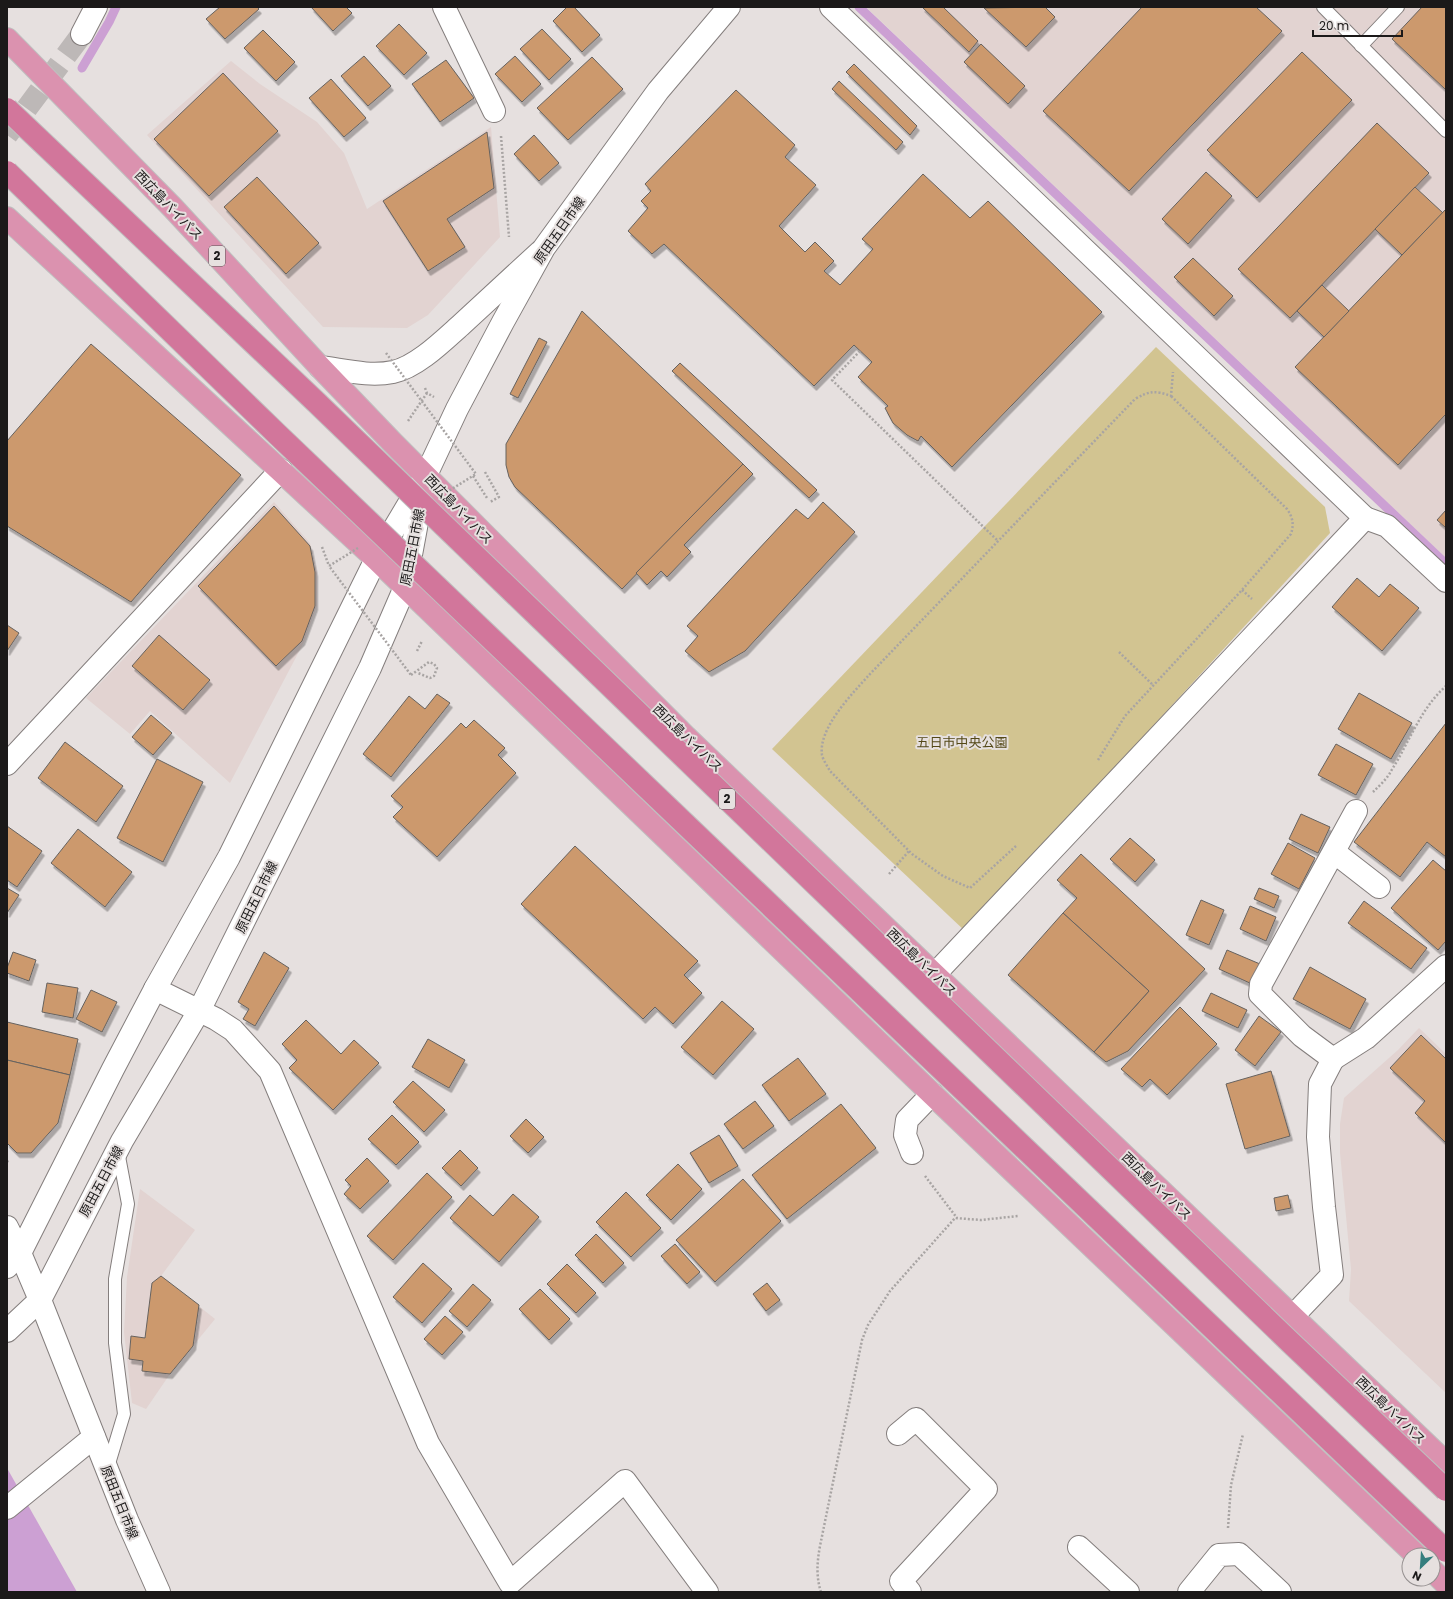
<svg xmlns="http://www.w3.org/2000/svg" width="1453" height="1599" font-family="Poppins,'Noto Sans JP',sans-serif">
	<defs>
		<filter id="shadow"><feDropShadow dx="2.5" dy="4.5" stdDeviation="0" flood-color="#0004"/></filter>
	</defs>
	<rect width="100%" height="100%" fill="#e6e0df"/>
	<g fill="#e2d3d1">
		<path d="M866,7H1446V558Z"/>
		<path d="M231,61L260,84L317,122L344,153L367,209L491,127L500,237L428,315L407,328L323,327L147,135Z"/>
		<path d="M274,502L310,543L317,573V605L304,642L230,783L150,711L130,734L86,698Z"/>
		<path d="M1419,1028L1446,1054V1393L1349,1301L1351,1269L1340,1153V1124L1344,1098L1398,1050Z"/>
		<path d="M140,1189L195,1230L161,1276L215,1319L170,1374L146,1409L132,1403L124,1332L127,1277Z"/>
	</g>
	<path fill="#d2c491" d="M1156,347L1325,507L1330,533L965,931L772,749Z"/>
	<path fill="#cca0d3" d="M7,1468L77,1592H7Z"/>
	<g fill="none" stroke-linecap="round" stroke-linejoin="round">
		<g stroke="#cca0d3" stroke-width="9">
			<path d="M859,7L1446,564"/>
			<path d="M82,68L109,22L116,7"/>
		</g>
	</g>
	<g fill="#cc996d" stroke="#66625f" filter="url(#shadow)">
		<path d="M220,7H257L259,9L225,39L206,19Z"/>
		<path d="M311,7H346L352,13L333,31Z"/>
		<path d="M567,7H574L600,35L582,52L553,21Z"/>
		<path d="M922,7H943L978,41L969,52Z"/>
		<path d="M1045,7L1055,17L1026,47L984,8Z"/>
		<path d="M1142,7H1256L1282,31L1129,191L1043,111Z"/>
		<path d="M1422,7H1446V90L1392,39Z"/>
		<path d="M399,24L427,53L404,75L376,46Z"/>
		<path d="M542,29L571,59L549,80L520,49Z"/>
		<path d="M263,30L295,62L276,81L244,48Z"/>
		<path d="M981,44L1025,86L1008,104L964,62Z"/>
		<path d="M1302,52L1352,100L1257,198L1207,150Z"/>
		<path d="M364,56L391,86L368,106L341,76Z"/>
		<path d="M515,56L541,84L522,102L495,74Z"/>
		<path d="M592,57L623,89L568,140L537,108Z"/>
		<path d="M446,60L474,98L440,122L412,84Z"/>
		<path d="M854,64L917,126L910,135L846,72Z"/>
		<path d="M223,73L278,131L209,196L154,139Z"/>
		<path d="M331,79L366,118L344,137L309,98Z"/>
		<path d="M839,81L903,142L896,150L832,89Z"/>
		<path d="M736,90L795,145L785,157L816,185L779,226L805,252L815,242L834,261L824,271L840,285L873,249L862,239L923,174L970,218L988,201L1102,312L952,467L921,436L918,441L907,435L893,423L885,408L888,406L858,377L872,362L854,345L814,386L664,244L652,254L628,231L648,208L641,201L651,191L645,184Z"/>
		<path d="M1377,123L1429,173L1290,318L1238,269Z"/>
		<path d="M487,132L494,188L447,219L465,247L428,271L383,201Z"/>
		<path d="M534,135L559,163L539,181L514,154Z"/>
		<path d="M1206,172L1232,196L1188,244L1162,219Z"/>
		<path d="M257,177L319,243L286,274L224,207Z"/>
		<path d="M1415,187L1443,213L1402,255L1375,229Z"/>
		<path d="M1446,209V414L1398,465L1295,367Z"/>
		<path d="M1193,258L1233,296L1214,316L1174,277Z"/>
		<path d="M1322,285L1349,311L1324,337L1297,311Z"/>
		<path d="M582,311L743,464L622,589L515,487L509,477L506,465V444Z"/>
		<path d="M539,338L547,342L518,398L510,394Z"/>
		<path d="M91,344L241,475L131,602L7,526V441Z"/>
		<path d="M680,363L817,490L809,498L672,371Z"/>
		<path d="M743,464L753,474L684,545L691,552L667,577L661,571L647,585L636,573Z"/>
		<path d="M823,502L855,532L745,651L709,672L685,651L698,636L687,626L796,509L808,519Z"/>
		<path d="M274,506L310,546L315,572V606L302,641L276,666L198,586Z"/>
		<path d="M1446,510V528L1437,520Z"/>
		<path d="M1357,578L1379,597L1390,584L1419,608L1382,651L1332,607Z"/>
		<path d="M7,625L19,633L7,651Z"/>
		<path d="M159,635L210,680L183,710L132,666Z"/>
		<path d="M1359,693L1412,723L1391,759L1338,729Z"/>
		<path d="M437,694L450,703L391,777L363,754L409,696L425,709Z"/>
		<path d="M151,715L172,733L153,755L132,737Z"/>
		<path d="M474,720L505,748L498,755L516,773L437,857L393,817L403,807L391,796L461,723L466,728Z"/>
		<path d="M1446,723V857L1427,842L1400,877L1354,842Z"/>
		<path d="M65,742L123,786L96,822L38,778Z"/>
		<path d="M1336,744L1373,764L1356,795L1318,775Z"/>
		<path d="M157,759L203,782L163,862L117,838Z"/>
		<path d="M1301,814L1330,827L1318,853L1289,839Z"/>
		<path d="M7,826L42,851L17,887L7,880Z"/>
		<path d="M78,829L132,872L105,907L51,863Z"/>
		<path d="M1130,838L1155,860L1135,882L1110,859Z"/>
		<path d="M1288,843L1315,858L1299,889L1271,874Z"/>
		<path d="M575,846L698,961L684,975L702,993L673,1024L655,1007L643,1019L521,904Z"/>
		<path d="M1081,854L1205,969L1128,1051L1106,1062L1094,1052L1149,991L1063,913L1077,898L1057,880Z"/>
		<path d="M1433,860L1446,871V941L1438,950L1391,908Z"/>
		<path d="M7,888L19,895L7,913Z"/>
		<path d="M1259,888L1279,896L1274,908L1254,899Z"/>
		<path d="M1201,900L1224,910L1209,945L1186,935Z"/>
		<path d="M1364,901L1427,948L1411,969L1348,923Z"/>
		<path d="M1250,906L1276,917L1266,941L1240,929Z"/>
		<path d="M1063,913L1149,991L1094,1052L1008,975Z"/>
		<path d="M1227,950L1260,964L1252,984L1219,969Z"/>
		<path d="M13,952L36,960L29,981L7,973V968Z"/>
		<path d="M264,952L289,968L255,1026L243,1019L249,1009L238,1002Z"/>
		<path d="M1310,967L1366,999L1350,1029L1293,999Z"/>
		<path d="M47,983L78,988L73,1018L42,1012Z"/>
		<path d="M91,990L117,1002L102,1032L76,1019Z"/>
		<path d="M1211,993L1247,1010L1238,1028L1202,1011Z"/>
		<path d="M722,1001L754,1029L713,1075L681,1047Z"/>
		<path d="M1180,1007L1217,1044L1167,1095L1150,1079L1142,1087L1121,1069Z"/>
		<path d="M1259,1016L1281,1032L1255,1066L1235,1050Z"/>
		<path d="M306,1020L341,1054L354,1040L379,1063L333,1110L289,1068L297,1060L282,1044Z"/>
		<path d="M7,1022L78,1039L70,1075L7,1060Z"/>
		<path d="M1421,1035L1446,1059V1143L1415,1113L1425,1101L1390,1068Z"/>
		<path d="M428,1039L465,1060L449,1088L412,1067Z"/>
		<path d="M798,1058L826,1094L789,1121L762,1085Z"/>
		<path d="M7,1060L70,1075L58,1123L31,1153H17L7,1143Z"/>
		<path d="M1271,1071L1290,1136L1245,1149L1226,1084Z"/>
		<path d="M413,1081L445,1110L424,1132L393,1102Z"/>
		<path d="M755,1101L774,1126L743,1149L724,1124Z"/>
		<path d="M841,1104L876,1148L787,1219L752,1175Z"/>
		<path d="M392,1115L419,1142L396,1165L368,1139Z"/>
		<path d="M526,1119L544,1137L528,1153L510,1136Z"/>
		<path d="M719,1135L738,1166L709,1183L690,1153Z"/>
		<path d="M460,1150L478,1168L461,1186L442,1168Z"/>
		<path d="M367,1158L389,1181L360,1209L344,1194L351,1186L345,1180Z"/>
		<path d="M678,1164L702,1189L671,1220L646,1195Z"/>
		<path d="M427,1173L452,1197L393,1260L367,1236Z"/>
		<path d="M743,1179L781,1221L715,1282L676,1240Z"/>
		<path d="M626,1192L661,1228L631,1257L596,1222Z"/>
		<path d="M513,1194L539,1217L499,1262L450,1218L470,1195L493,1216Z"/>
		<path d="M1288,1195L1291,1208L1276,1211L1274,1198Z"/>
		<path d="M596,1234L624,1263L603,1283L575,1255Z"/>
		<path d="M675,1244L700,1272L687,1284L661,1256Z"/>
		<path d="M423,1263L452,1289L422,1323L393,1297Z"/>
		<path d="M567,1264L596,1293L576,1313L547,1284Z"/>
		<path d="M161,1276L199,1305L193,1346L170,1374L142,1371L143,1361L129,1359L131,1336L145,1338L152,1283Z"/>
		<path d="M767,1283L780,1300L766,1311L753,1294Z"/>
		<path d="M473,1284L491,1300L467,1327L449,1311Z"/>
		<path d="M540,1289L570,1319L549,1340L519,1309Z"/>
		<path d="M445,1316L463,1332L442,1355L424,1339Z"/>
	</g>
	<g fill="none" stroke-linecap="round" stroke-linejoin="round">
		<path stroke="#bdb8b7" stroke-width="22" stroke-dasharray="22 11" stroke-linecap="butt" d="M7,135L82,34"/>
		<defs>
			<g id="service">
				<path d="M1323,7L1446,131"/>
				<path d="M1361,46L1398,7"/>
				<path d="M108,1467L124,1414L115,1343V1279L128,1204L118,1151"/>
			</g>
			<g id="minor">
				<path d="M444,7L494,111"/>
				<path d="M82,34L96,7"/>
				<path d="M320,367C344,370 369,377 393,372C417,367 444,340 462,324C488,300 514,276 540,252"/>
				<path d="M1365,518L1387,526L1446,581"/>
				<path d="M7,764L281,470"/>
				<path d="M1334,852L1379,887"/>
				<path d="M155,989L216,1019L233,1030L270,1071L428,1443L510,1583L625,1481L707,1592"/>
				<path d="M1333,1059L1366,1038L1446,966"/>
				<path d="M912,1153L905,1135L907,1120L932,1094"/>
				<path d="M1293,1316L1332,1275L1324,1207L1318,1137L1320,1084L1333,1059L1302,1036L1260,994L1261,984L1356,811"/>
				<path d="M898,1434L916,1419L986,1489L901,1581L910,1592"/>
				<path d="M7,1508L94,1437"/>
				<path d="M1079,1547L1128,1592"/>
				<path d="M1189,1592L1219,1555L1239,1554L1280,1592"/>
			</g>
			<g id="tertiary">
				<path d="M831,7L1365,518L935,974"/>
				<path d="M7,1227L20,1253"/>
			</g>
			<g id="secondary">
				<path d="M20,1253L40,1300L127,1520L159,1592"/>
				<path d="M7,1267L20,1253L113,1069L155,989L229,857L376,559L426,475L457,409L503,322L544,248L658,91L729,7"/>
				<path d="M7,1331L40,1300L122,1141L199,1011L370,668L405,587L423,490"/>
			</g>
			<g id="trunk">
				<path d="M7,39L173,208L320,367L393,443L686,737L1446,1463"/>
				<path d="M7,218L376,559L932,1094L1416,1555"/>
				<path d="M1433,1571L1446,1584"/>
			</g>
		</defs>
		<use href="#service" stroke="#847e7d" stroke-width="14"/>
		<use href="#minor" stroke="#847e7d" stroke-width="24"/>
		<use href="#tertiary" stroke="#847e7d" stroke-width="24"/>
		<use href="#secondary" stroke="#847e7d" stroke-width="24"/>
		<use href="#trunk" stroke="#bfbfbf" stroke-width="24"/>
		<g stroke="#a8a4a3" stroke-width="2.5" stroke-dasharray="2 2" stroke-linecap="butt">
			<path d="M501,136L509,237"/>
			<path d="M860,351L832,380L998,541"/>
			<path d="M425,388L427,393L434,397"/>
			<path d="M408,421L427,393"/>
			<path d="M485,472L499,497L490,502"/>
			<path d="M473,476L487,498"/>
			<path d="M322,547L329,566"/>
			<path d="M1242,590L1252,599"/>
			<path d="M417,651L422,641"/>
			<path d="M1119,652L1153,685"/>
			<path d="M411,675L429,662L434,664L437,668L434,676L430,678L418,673"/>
			<path d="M1098,760L1125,716L1242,590L1291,534C1294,524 1293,518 1287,509L1171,396"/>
			<path d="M1373,792C1379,786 1387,779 1391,771C1409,743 1420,709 1446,686"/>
			<path d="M1016,846L970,888L943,876L912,854L830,771C828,767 823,760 822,755C818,728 853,693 869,675L1135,399C1149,391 1155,390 1171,396L1173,372"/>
			<path d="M889,874L909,851"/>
			<path d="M7,1162L9,1159"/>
			<path d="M925,1176L957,1218"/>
			<path d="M1228,1528L1231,1485L1243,1434"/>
			<path d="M821,1592C816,1577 817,1562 820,1546L862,1340L868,1325L890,1291L955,1218L981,1220L1018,1216"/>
		</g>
		<use href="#service" stroke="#fff" stroke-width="12"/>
		<use href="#minor" stroke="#fff" stroke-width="22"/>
		<use href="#tertiary" stroke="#fff" stroke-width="22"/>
		<use href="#secondary" stroke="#fff" stroke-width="22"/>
		<use href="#trunk" stroke="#db92af" stroke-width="22"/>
		<defs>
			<g id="motorway-bridge">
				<path d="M7,109L316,402L1290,1342L1446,1490"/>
				<path d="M7,172L278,435L1446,1551"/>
			</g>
		</defs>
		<use href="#motorway-bridge" stroke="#bfbfbf" stroke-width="24" stroke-linecap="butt"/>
		<g stroke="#a8a4a3" stroke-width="2.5" stroke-dasharray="2 2" stroke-linecap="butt">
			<path d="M386,353L476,474L447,492"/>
			<path d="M358,548L329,566L411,675"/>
		</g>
		<use href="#motorway-bridge" stroke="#d2769b" stroke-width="22"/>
	</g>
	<g text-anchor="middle" stroke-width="4" stroke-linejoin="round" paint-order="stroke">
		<g fill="#e6e0df" stroke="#585554" stroke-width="1">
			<rect x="209" y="246" width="16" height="20" rx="3"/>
			<rect x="719" y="789" width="16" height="20" rx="3"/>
		</g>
		<g font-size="12" font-weight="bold" fill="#1b1919">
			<text x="217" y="260">2</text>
			<text x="727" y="803">2</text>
		</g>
		<g font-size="13" fill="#1b1919" stroke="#e6e0df">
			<text transform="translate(169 205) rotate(46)" y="5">西広島バイパス</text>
			<text transform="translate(559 230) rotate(-55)" y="5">原田五日市線</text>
			<text transform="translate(459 509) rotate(46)" y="5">西広島バイパス</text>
			<text transform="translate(412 547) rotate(-79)" y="5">原田五日市線</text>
			<text transform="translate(688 738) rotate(44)" y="5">西広島バイパス</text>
			<text transform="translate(256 897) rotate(-64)" y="5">原田五日市線</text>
			<text transform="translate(922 962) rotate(44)" y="5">西広島バイパス</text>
			<text transform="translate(101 1181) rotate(-62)" y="5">原田五日市線</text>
			<text transform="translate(1157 1186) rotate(44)" y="5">西広島バイパス</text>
			<text transform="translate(1391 1410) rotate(44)" y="5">西広島バイパス</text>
			<text transform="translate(120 1502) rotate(68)" y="5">原田五日市線</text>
		</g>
		<g font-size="13" fill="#544817" stroke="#e6e0df">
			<text x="962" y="747">五日市中央公園</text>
		</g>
	</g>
	<rect width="1453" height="1599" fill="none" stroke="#1b1919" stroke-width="16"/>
	<g transform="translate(1421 1567) rotate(205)"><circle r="19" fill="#e6e0df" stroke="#959090"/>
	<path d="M0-3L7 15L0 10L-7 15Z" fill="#357e7e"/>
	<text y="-6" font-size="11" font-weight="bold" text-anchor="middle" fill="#1b1919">N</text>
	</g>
	<path d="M1313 30v6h89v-6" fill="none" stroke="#1b1919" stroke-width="2"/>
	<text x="1319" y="30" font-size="12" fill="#1b1919" stroke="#e6e0df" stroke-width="3" paint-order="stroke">20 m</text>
</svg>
